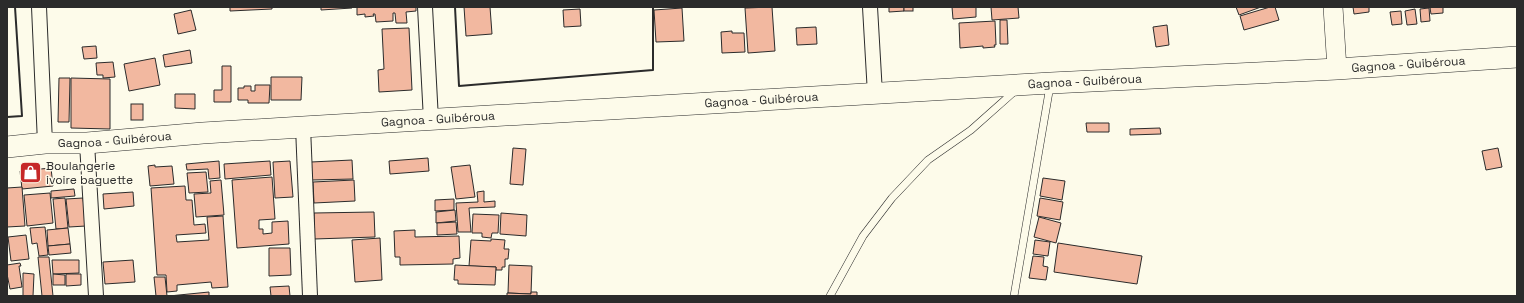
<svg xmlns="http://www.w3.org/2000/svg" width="1524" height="303" font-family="'Space Grotesk',sans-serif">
	<rect width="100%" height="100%" fill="#fdfbea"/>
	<g fill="#f2b8a0" stroke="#2b2b2b">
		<path d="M230,7H272V9L230,11Z"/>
		<path d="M321,7H352V8L321,10Z"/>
		<path d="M357,7H416V11L406,12L407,23H396L395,13H393V21L376,22L375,14H373L374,16L365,17V14L357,15Z"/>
		<path d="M464,7H490L492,34L466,36Z"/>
		<path d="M772,7L775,51L748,53L745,8Z"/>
		<path d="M889,7H904V11L889,12Z"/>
		<rect x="904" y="7" width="9" height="4"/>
		<path d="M952,7H976V17L953,19Z"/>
		<path d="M991,7H1018L1019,18L992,20Z"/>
		<path d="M1236,7H1261L1239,15Z"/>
		<path d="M1270,7H1275L1279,20L1244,30L1240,16Z"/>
		<path d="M1353,7H1369V12L1354,14Z"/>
		<path d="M1432,7H1443V13L1431,14L1430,8Z"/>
		<path d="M682,8L684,41L656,42L654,10Z"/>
		<path d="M1429,8L1430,21L1421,22L1420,9Z"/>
		<path d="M580,9L581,26L564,27L563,10Z"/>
		<path d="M1415,9L1417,24L1407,25L1405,11Z"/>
		<path d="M191,10L196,30L178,34L174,14Z"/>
		<path d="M1401,11L1402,24L1392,25L1390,12Z"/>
		<path d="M1000,20H1007L1008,44H1000Z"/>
		<path d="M995,21L996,45H994L995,47L983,48V46L960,48L959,23Z"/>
		<path d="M1167,25L1169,45L1156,47L1153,27Z"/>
		<path d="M816,27L817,44L797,45L796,28Z"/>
		<path d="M409,28L412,90L379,92L378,70L384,69L382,29Z"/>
		<path d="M732,31V33H744L745,52L722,53L721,32Z"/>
		<path d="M96,46L97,58L84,59L82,47Z"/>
		<path d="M190,50L192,63L165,67L163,55Z"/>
		<path d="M155,58L160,85L129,91L124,64Z"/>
		<path d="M113,62L115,77L103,78V75H97L96,63Z"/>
		<path d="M222,66H231V102H214V90H222Z"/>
		<path d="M271,77H302L301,100H271Z"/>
		<path d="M59,78H70L69,122H58Z"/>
		<path d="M71,78L110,79V129L71,128Z"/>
		<path d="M255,85H270L269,103H248V100H238V88H244V86H251V91H255Z"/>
		<path d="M175,94H195V109L175,108Z"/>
		<rect x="131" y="104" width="12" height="16"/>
		<path d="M1086,123H1109V132H1087Z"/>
		<path d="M1160,128L1161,134L1130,135V129Z"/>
		<path d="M513,148L526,149L523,185L510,184Z"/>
		<path d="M1498,148L1502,167L1486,170L1482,151Z"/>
		<path d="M428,158L429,171L390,174L389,161Z"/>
		<path d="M352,160L353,179L312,180L311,162Z"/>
		<path d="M219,161L220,178L209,179L208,169L187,170L186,164Z"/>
		<path d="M270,161L271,175L225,179L224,164Z"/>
		<path d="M290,161L293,197L275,198L273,162Z"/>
		<path d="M155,165V167L172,166L174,184L150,186L148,166Z"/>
		<path d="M470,165L475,197L456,199L451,167Z"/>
		<path d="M51,168L53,186L22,189L20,171Z"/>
		<path d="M206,172L208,192L189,193L187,173Z"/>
		<path d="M272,177L275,219L259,220V229H263V234L272,233V222L288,221L289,244L237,248L232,180Z"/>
		<path d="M1043,178L1065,181L1062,200L1040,196Z"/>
		<path d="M221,180L224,215L196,217L194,194L211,193L210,181Z"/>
		<path d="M354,180L355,201L314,203L313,182Z"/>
		<path d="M185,186L186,200H192L194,225L205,224L206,233L176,235L177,242L209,240L207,217L223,216L228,287L212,288L211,282L177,285V291L167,292L166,275H157L151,188Z"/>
		<path d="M22,187L25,226L7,227V188Z"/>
		<path d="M74,189L75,196L51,198V191Z"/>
		<path d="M484,191V202L495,201V207L469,208L471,232H458L456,203L478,202L477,192Z"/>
		<path d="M133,192L134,206L104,209L103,194Z"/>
		<path d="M50,193L53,223L27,226L24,195Z"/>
		<path d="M65,198L68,228L56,229L53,199Z"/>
		<path d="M83,198L86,226L69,227L66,199Z"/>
		<path d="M1040,198L1063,202L1060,220L1037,216Z"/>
		<path d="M454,199V210L435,211V200Z"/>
		<path d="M455,210L456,221L436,223V212Z"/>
		<path d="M374,212L375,237L314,239V213Z"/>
		<path d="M501,213L527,215L526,236L500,234Z"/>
		<path d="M473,214L499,215L498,233H492L491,238L482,237V233H472Z"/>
		<path d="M1039,217L1061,223L1056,243L1034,237Z"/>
		<path d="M456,222L457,234L437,235V223Z"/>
		<path d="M45,227L48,255L39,256L37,243L32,244L30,228Z"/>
		<path d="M68,228L70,244L48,246L47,230Z"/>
		<path d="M415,230V237L459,236L460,258L453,259V264L400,265V257H395L394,231Z"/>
		<path d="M26,235L29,259L11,261L8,237Z"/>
		<path d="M380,238L382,280L355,282L352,240Z"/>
		<path d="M491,239L505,240L504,249H509L508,259H505V267H502V270H496V267L469,266L471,240L491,241Z"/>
		<path d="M1035,240L1050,242L1048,256L1033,254Z"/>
		<path d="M1058,243L1142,256L1137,284L1054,272Z"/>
		<path d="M70,244L71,253L49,255L48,246Z"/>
		<path d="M269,248H290L291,275L269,276Z"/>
		<path d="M1033,256L1044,257L1043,266L1048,267L1046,280L1029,278Z"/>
		<path d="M38,257H49L53,296H42Z"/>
		<path d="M52,260H79V273L53,274Z"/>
		<path d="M133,260L135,282L105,284L103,262Z"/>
		<path d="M20,263L21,266H19L22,287L10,289L7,274V265Z"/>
		<path d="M455,265L496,267L495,285L458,284V280H454Z"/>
		<path d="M509,265L532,266L531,294L508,293Z"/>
		<path d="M23,273L34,274L33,296H23Z"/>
		<path d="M53,274L65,275V285H53Z"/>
		<path d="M66,274H81V285L66,286Z"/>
		<path d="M154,277H165L167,296H156Z"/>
		<path d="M289,286L290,296H271L270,287Z"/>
		<path d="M209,292V296H169Z"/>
		<path d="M531,292H537V296H507V293L531,294Z"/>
	</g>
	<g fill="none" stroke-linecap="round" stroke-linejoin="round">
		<defs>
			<g id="lane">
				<path d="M830,296L863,236L892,198L928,160L971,130L1016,90"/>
				<path d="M1014,296L1050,86"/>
			</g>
			<g id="street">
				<path d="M39,7L45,143"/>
				<path d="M425,7L431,120"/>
				<path d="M870,7L875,94"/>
				<path d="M303,127L310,296"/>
				<path d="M87,143L96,296"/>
			</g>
			<path id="secondary" d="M1333,7L1337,69"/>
			<g id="primary">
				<path id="s1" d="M7,147L45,143H87L203,133L303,127L1051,83L1337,69L1517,57"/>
			</g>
		</defs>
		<use href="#lane" stroke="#2b2b2b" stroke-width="8"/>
		<use href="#street" stroke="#2b2b2b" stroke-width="16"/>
		<use href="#secondary" stroke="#2b2b2b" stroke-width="20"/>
		<use href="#primary" stroke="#2b2b2b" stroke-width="22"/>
		<use href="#lane" stroke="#fdfbea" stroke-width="7"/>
		<use href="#street" stroke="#fdfbea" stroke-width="14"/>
		<use href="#secondary" stroke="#fdfbea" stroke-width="19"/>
		<use href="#primary" stroke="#fdfbea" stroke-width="21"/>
		<g stroke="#2b2b2b" stroke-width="2">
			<path d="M455,7L459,86L653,70V7"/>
			<path d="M7,117L22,116L15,7"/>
		</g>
	</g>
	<defs>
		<symbol id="shop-square" viewBox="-11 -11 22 22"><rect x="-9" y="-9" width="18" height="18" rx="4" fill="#c62828" stroke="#fdfbea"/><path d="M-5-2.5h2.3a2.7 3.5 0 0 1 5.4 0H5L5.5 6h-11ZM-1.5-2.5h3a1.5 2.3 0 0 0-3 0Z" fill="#fff"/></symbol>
	</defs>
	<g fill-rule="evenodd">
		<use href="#shop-square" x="18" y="160" width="25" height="25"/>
	</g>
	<g text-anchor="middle" stroke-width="3" stroke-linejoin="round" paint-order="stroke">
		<g font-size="12" fill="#2b2b2b" stroke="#fdfbea">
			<text dy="4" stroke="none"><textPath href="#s1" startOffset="1404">Gagnoa - Guibéroua</textPath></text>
			<text dy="4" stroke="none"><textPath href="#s1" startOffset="1080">Gagnoa - Guibéroua</textPath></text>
			<text dy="4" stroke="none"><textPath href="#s1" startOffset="756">Gagnoa - Guibéroua</textPath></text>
			<text dy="4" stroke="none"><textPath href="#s1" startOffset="432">Gagnoa - Guibéroua</textPath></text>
			<text dy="4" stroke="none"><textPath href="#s1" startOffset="108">Gagnoa - Guibéroua</textPath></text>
		</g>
		<g font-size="12" fill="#2b2b2b" stroke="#fdfbea" text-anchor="start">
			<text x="46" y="170">Boulangerie<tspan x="46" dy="14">ivoire baguette</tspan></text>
		</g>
	</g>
	<rect width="1524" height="303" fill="none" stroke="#2b2b2b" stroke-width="16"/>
</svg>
